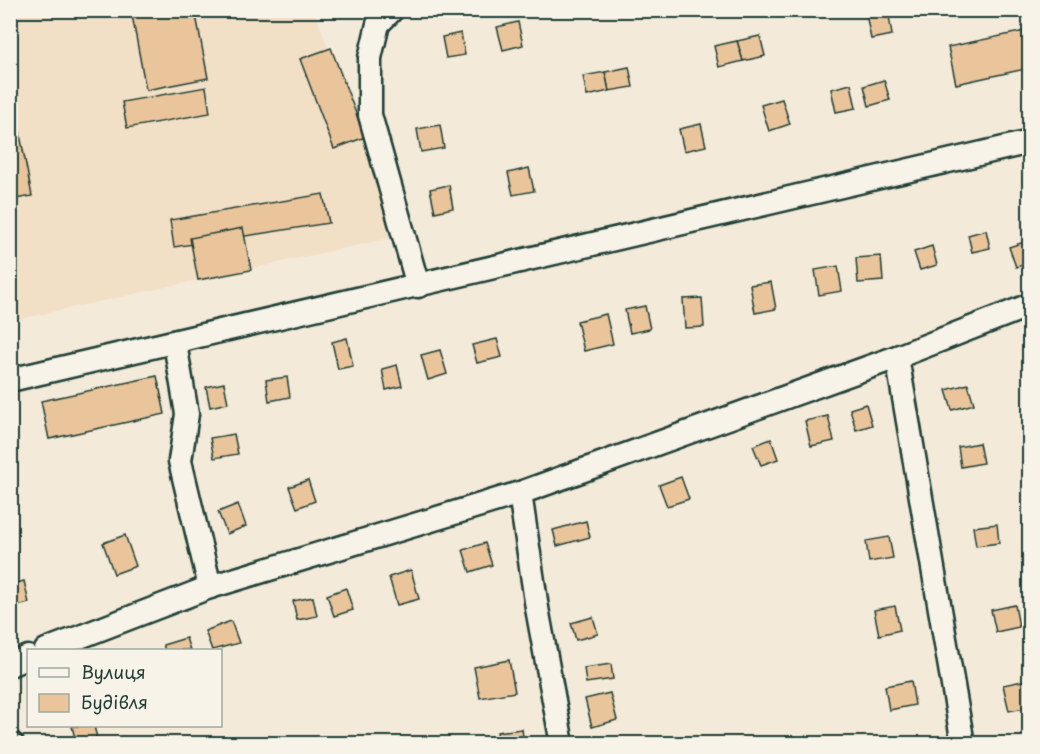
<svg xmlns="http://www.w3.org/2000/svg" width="1040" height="754" font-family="'Playpen Sans',sans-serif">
	<rect width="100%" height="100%" fill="#f4ead9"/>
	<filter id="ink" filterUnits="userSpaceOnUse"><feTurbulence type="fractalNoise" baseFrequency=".0167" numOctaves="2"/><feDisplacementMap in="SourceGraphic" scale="12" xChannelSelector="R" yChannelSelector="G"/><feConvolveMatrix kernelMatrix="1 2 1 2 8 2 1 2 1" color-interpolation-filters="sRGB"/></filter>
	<g filter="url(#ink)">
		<path fill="#f1dfc6" d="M10,11H314L366,143L395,237L11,321Z"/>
		<g fill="#eac59b" stroke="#1f3d34" stroke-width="1.5">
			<path d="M131,10H195L208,78L146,90Z"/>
			<path d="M888,10L892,35L871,39L866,14Z"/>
			<path d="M1025,10H1030V29Z"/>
			<path d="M518,22L523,45L503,50L497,27Z"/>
			<path d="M1030,30V68L956,84L948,47Z"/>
			<path d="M461,33L465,55L446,58L442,37Z"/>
			<path d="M760,36L765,56L743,61L737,41Z"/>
			<path d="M737,41L743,61L719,67L714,46Z"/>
			<path d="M331,48L365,137L334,149L300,59Z"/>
			<path d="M629,67L633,87L609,91L605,72Z"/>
			<path d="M605,72L609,91L587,96L583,76Z"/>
			<path d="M884,80L890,100L869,106L864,86Z"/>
			<path d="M10,83L32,196L10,200Z"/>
			<path d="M851,84L856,108L836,112L831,89Z"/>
			<path d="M206,87L210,113L127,128L122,102Z"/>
			<path d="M782,99L790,124L769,131L761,105Z"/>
			<path d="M701,124L706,146L684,151L679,129Z"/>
			<path d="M440,125L444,148L421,152L417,129Z"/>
			<path d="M529,168L534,191L513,195L508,173Z"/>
			<path d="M449,185L453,208L435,212L430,189Z"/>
			<path d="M323,194L329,223L174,247L170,220Z"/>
			<path d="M243,228L251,270L198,280L190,238Z"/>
			<path d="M986,230L990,248L972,252L968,235Z"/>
			<path d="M1030,240V263L1016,267L1009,247Z"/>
			<path d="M932,246L937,265L920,270L914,252Z"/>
			<path d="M881,256L883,281L858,283L856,258Z"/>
			<path d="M838,266L842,291L819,295L815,270Z"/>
			<path d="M771,282L776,309L755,313L750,285Z"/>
			<path d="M702,298L704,327L685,328L683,299Z"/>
			<path d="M645,306L650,329L630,333L625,310Z"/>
			<path d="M606,314L613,344L584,351L577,321Z"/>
			<path d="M347,338L353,366L338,369L332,342Z"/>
			<path d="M497,339L502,357L477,363L472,345Z"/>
			<path d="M440,350L447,374L428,380L421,355Z"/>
			<path d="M397,365L402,386L386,390L382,369Z"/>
			<path d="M157,376L165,414L49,439L41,401Z"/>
			<path d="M287,377L290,397L269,401L266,380Z"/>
			<path d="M224,383L228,403L210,407L206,387Z"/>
			<path d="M968,384L974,404L952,410L946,390Z"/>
			<path d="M866,404L872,425L856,430L850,409Z"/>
			<path d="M828,416L834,441L811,446L805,421Z"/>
			<path d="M234,434L238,454L214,458L210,438Z"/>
			<path d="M771,439L778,459L761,465L753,446Z"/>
			<path d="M979,443L983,463L961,467L958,447Z"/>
			<path d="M681,477L689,499L667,506L659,485Z"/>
			<path d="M308,480L315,501L297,508L289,487Z"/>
			<path d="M238,504L246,526L227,534L218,512Z"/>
			<path d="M586,521L590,537L557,546L553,530Z"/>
			<path d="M997,524L999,543L976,546L973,527Z"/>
			<path d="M125,535L136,566L114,574L103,543Z"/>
			<path d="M889,537L893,558L869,562L866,541Z"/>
			<path d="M485,543L492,565L470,572L463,550Z"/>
			<path d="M411,570L419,599L397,605L389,577Z"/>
			<path d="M24,581L29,603L10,608V585Z"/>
			<path d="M346,588L353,610L334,616L327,595Z"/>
			<path d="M313,597L317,616L297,620L293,601Z"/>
			<path d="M1015,605L1019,627L996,632L991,610Z"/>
			<path d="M895,606L900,630L879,635L874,610Z"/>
			<path d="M593,617L598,634L576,640L571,623Z"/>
			<path d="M231,621L239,643L212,650L205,631Z"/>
			<path d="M186,638L190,650H165L163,645Z"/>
			<path d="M509,660L515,692L480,698L474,667Z"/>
			<path d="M611,664L613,679L586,683L584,668Z"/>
			<path d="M1027,680L1030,707L1009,711L1003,685Z"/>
			<path d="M911,681L915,705L889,710L885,686Z"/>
			<path d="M610,693L617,720L592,727L585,699Z"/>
			<path d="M72,726H94L97,738L76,743Z"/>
			<path d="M522,729L524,744H499L497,732Z"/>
		</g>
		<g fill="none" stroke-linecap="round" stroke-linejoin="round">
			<defs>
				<g id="minor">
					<path d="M392,10L378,24L370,58V115L418,286"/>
					<path d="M175,343L187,414L180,461L210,587"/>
					<path d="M897,357L963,744"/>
					<path d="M10,380L1030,142"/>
					<path d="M520,493L537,608L562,744"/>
					<path d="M46,650L210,587L520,493L897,357L1030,305"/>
					<path d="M10,665L28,657"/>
					<path d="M10,742L12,744"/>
				</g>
			</defs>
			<use href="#minor" stroke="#1f3d34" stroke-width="27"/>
			<use href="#minor" stroke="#f7f3e8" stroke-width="22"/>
		</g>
	</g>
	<rect width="1040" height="754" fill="none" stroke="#f7f3e8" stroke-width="36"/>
	<rect x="18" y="18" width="1004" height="718" fill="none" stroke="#1f3d34" stroke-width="2" filter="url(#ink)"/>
	<rect x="27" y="649" width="195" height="78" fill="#f7f3e8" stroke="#a1aaa0" stroke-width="1.5"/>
	<rect x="39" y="668" width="30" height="9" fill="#f7f3e8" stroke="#a1aaa0" stroke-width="1.5"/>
	<text x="81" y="679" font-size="18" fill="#1f3d34">Вулиця</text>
	<rect x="39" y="694" width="30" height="18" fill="#eac59b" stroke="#a1aaa0" stroke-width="1.5"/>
	<text x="81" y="709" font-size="18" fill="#1f3d34">Будівля</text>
</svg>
